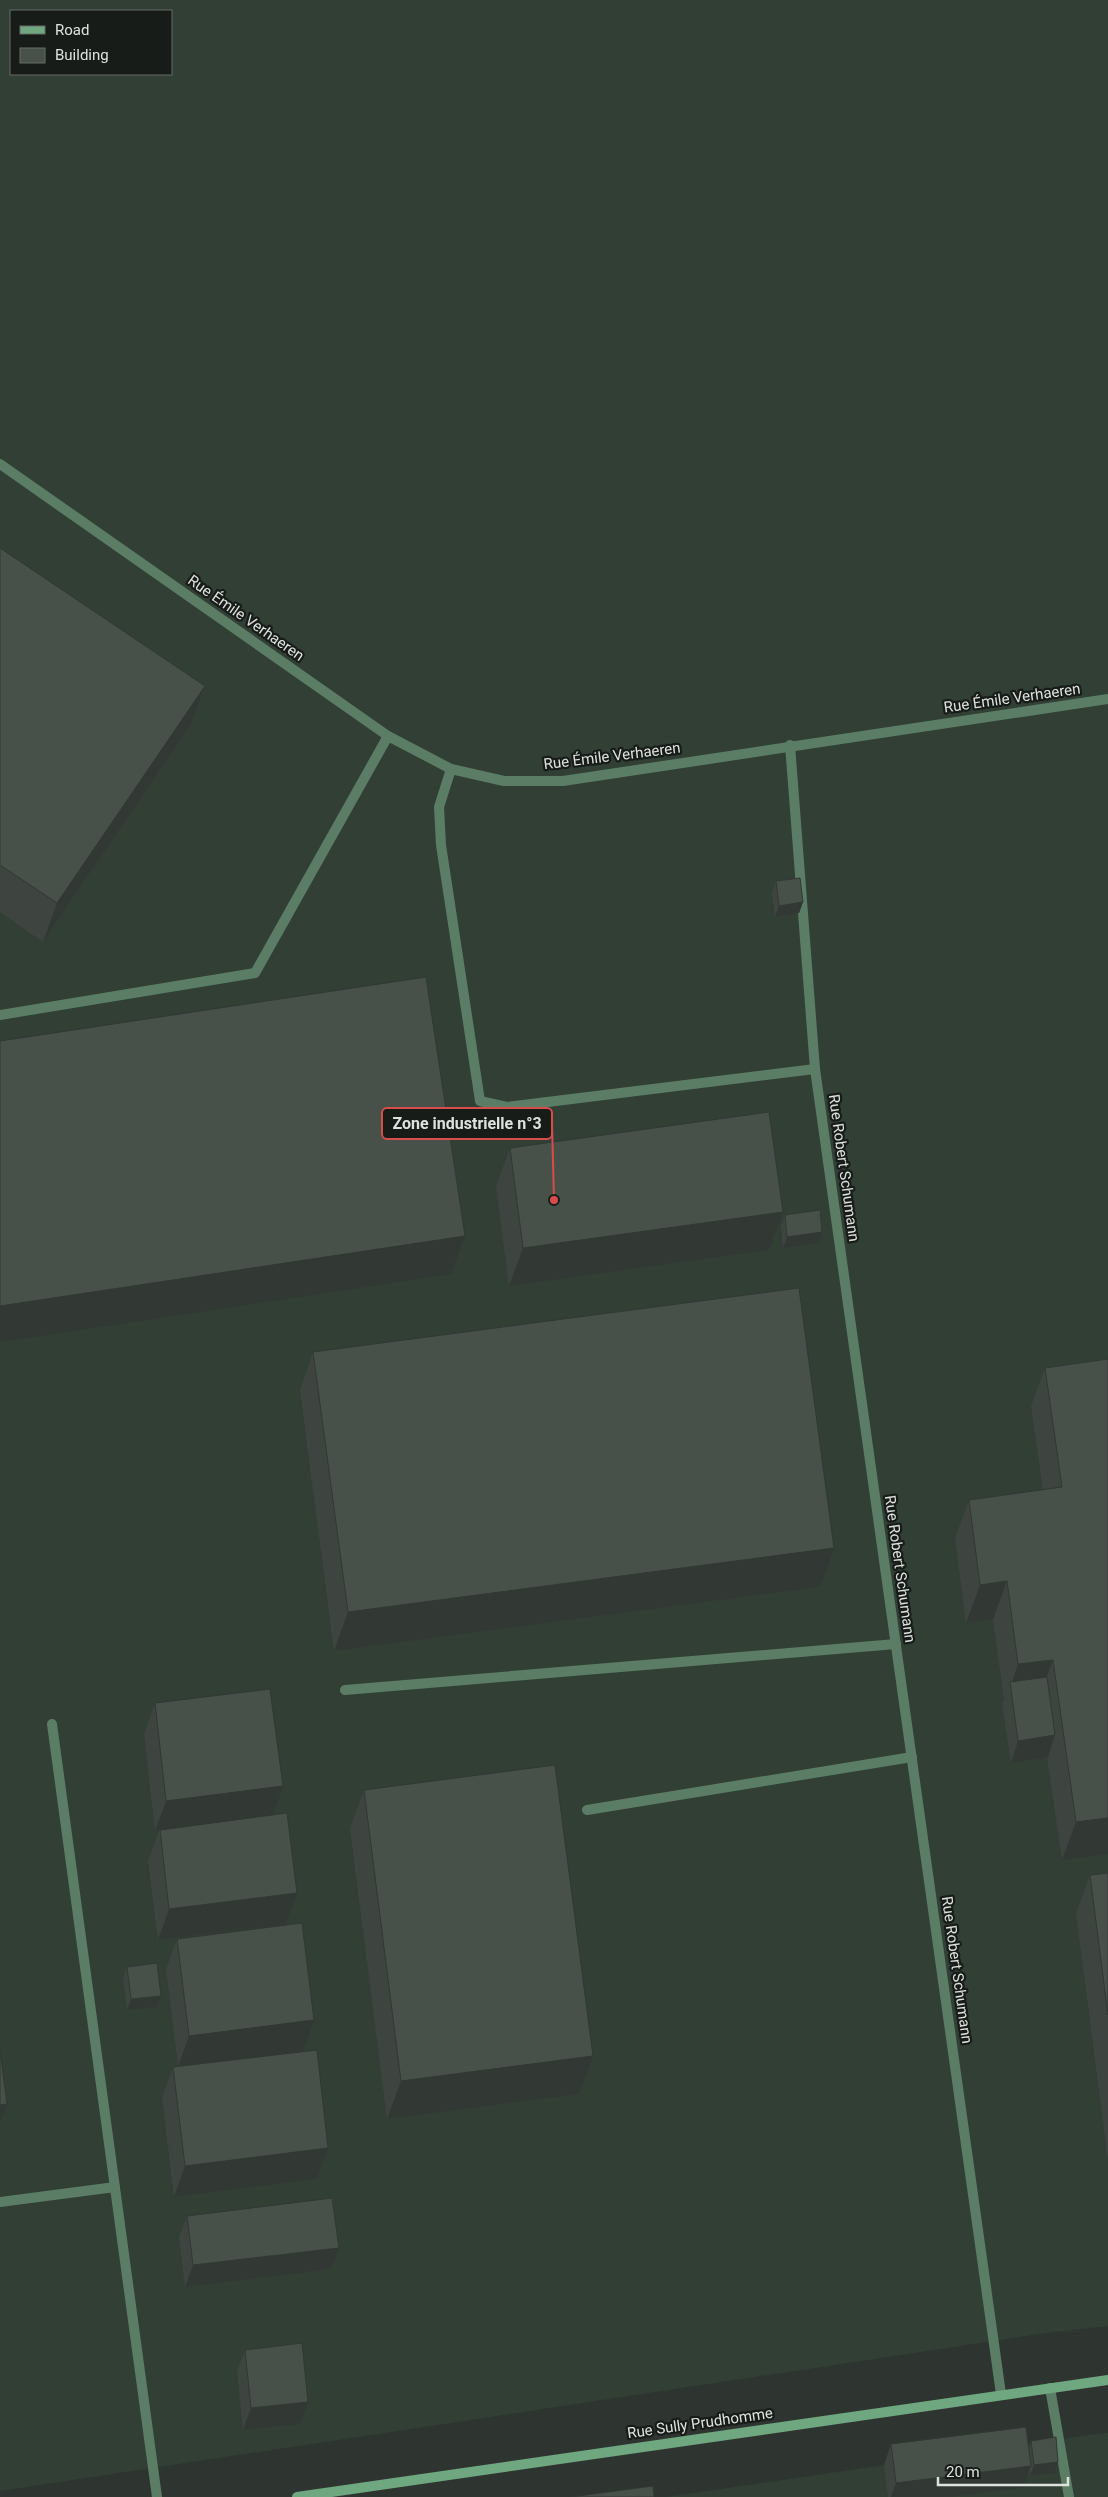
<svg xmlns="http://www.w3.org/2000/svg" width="1108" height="2497" font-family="Roboto,sans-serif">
	<rect width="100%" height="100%" fill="#2e3530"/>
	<g fill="#313f35" fill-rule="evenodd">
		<path d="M0,0H1108V2326L1046,2333L0,2491ZM11,11H171V74H11Z"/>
		<path d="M1108,2433V2497H666L1082,2436Z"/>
	</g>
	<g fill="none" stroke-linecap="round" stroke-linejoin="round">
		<g stroke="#5b7d65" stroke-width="10">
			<path d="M0,464L388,736L451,769L504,781H563L1108,699"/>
			<path d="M790,745L815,1069L1001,2394"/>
			<path d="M451,769L439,807L441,845L480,1101L507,1107L815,1069"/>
			<path d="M0,1015L255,973L388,736"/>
			<path d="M345,1690L896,1644"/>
			<path d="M52,1724L157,2497"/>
			<path d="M587,1810L912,1757"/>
			<path d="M0,2202L115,2187"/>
			<path d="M1050,2388L1069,2497"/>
		</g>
		<path stroke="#6fa781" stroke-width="10" d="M297,2497L1108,2380"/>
	</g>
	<g fill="#3e4540">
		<path d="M0,548L205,686L191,724L43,942L0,912Z"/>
		<path d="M776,881L803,902L799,913L775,917L772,893Z"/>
		<path d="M510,1148L769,1250L509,1286L496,1186Z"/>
		<path d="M785,1215L818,1243L783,1248L781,1226Z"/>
		<path d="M313,1352L820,1587L334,1651L300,1390Z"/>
		<path d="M1108,1359V1854L1062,1860L1047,1757L1011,1763L1002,1704L1004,1700L993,1619L966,1623L955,1538L969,1500L1043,1490L1031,1406L1045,1368Z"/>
		<path d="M155,1703L272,1815L297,1893L286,1924L158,1940L148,1861L159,1831H155L144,1734Z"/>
		<path d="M364,1790L579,2094L387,2119L350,1828Z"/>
		<path d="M1108,1873V2160L1076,1913L1090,1875Z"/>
		<path d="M177,1939L303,2051L224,2061L328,2148L317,2179L174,2197L162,2097L173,2067L178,2066L166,1969Z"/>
		<path d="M127,1967L161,1996L157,2007L127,2010L123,1978Z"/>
		<path d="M187,2216L339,2248L331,2269L185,2287L179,2237Z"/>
		<path d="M245,2350L300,2424L243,2430L237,2371Z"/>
		<path d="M1031,2441L1054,2473L1030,2476V2470L1023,2488L950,2497H888L884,2465L891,2444L1029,2448Z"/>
	</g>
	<g fill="#323834">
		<path d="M205,686L191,724L43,942L57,903Z"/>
		<path d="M803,902L799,913L775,917L779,906Z"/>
		<path d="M783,1212L769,1250L509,1286L523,1248Z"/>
		<path d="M822,1232L818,1243L783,1248L787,1237Z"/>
		<path d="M465,1236L451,1274L0,1342V1306Z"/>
		<path d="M834,1548L820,1587L334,1651L348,1612Z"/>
		<path d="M1007,1581L993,1619L966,1623L980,1585Z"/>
		<path d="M1053,1660L1039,1698L1011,1685L1018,1664Z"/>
		<path d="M1055,1735L1048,1757L1011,1763L1018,1741Z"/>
		<path d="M283,1786L272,1817L155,1831L166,1801Z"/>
		<path d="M1108,1818V1854L1062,1860L1076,1822Z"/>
		<path d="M297,1893L286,1924L158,1940L169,1909Z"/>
		<path d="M161,1996L157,2007L127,2010L131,1999Z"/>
		<path d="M314,2020L303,2051L178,2067L189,2036Z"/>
		<path d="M593,2056L579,2094L387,2119L401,2081Z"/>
		<path d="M7,2104L0,2123V2105Z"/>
		<path d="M328,2148L317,2179L174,2197L185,2166Z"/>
		<path d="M339,2248L331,2269L185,2287L193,2265Z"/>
		<path d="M308,2402L300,2424L243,2430L251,2408Z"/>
		<path d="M1058,2462L1054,2473L1030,2476L1034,2465Z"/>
		<path d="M1031,2466L1023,2488L950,2497H891L896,2483Z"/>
	</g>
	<g fill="#48504a" stroke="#323834">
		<path d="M0,548L205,686L57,903L0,865Z"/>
		<path d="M800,878L803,902L779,906L776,881Z"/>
		<path d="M426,977L465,1236L0,1306V1041Z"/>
		<path d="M769,1112L783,1212L523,1248L510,1148Z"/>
		<path d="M820,1210L822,1232L787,1237L785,1215Z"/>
		<path d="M799,1288L834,1548L348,1612L313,1352Z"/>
		<path d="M1108,1359V1818L1076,1822L1053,1660L1018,1664L1007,1581L980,1585L969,1500L1062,1487L1045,1368Z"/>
		<path d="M1047,1677L1055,1735L1018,1741L1010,1682Z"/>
		<path d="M270,1689L283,1786L166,1801L155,1703Z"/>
		<path d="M555,1765L593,2056L401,2081L364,1790Z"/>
		<path d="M287,1813L297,1893L169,1909L160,1830Z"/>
		<path d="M1108,1873V2015L1090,1875Z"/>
		<path d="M302,1923L314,2020L189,2036L177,1939Z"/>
		<path d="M157,1963L161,1996L131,1999L127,1967Z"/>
		<path d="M317,2050L328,2148L185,2166L173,2067Z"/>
		<path d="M0,2051L7,2104L0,2105Z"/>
		<path d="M332,2198L339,2248L193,2265L187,2216Z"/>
		<path d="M302,2343L308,2402L251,2408L245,2350Z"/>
		<path d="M1026,2427L1031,2466L896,2483L891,2444Z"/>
		<path d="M1056,2437L1058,2462L1034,2465L1031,2441Z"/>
		<path d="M653,2486L654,2497H571Z"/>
	</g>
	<g text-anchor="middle" stroke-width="4.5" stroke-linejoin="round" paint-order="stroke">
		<g font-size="15" fill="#dde2de" stroke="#181c19">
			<text transform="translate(246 618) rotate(35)" y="5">Rue Émile Verhaeren</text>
			<text transform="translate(1012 698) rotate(-8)" y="5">Rue Émile Verhaeren</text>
			<text transform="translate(612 756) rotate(-7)" y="5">Rue Émile Verhaeren</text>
			<text transform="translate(844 1168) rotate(82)" y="5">Rue Robert Schumann</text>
			<text transform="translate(900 1569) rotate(82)" y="5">Rue Robert Schumann</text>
			<text transform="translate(957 1970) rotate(82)" y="5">Rue Robert Schumann</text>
			<text transform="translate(700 2423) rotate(-8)" y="5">Rue Sully Prudhomme</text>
		</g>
	</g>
	<path fill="none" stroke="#d74d4c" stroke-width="2" d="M554 1200L552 1123"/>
	<circle fill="#d74d4c" stroke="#181c19" stroke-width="2" cx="554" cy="1200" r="5"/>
	<rect fill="#181c19" stroke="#d74d4c" stroke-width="2" x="382" y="1108" width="170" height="31" rx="5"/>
	<g font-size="16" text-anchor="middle" font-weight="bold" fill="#dde2de">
		<text x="467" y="1129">Zone industrielle n°3</text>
	</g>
	<rect x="10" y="10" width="162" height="65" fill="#181c19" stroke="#676b68"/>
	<rect x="20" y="26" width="25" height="8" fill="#6fa781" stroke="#676b68"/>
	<text x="55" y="35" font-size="15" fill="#dde2de">Road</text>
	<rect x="20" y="48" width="25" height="15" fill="#48504a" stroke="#676b68"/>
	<text x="55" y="60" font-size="15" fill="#dde2de">Building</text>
	<path d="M938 2477v8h130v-8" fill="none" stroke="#dde2de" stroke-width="2.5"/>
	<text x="946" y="2477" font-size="15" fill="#dde2de" stroke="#181c19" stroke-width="4" paint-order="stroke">20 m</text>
</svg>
